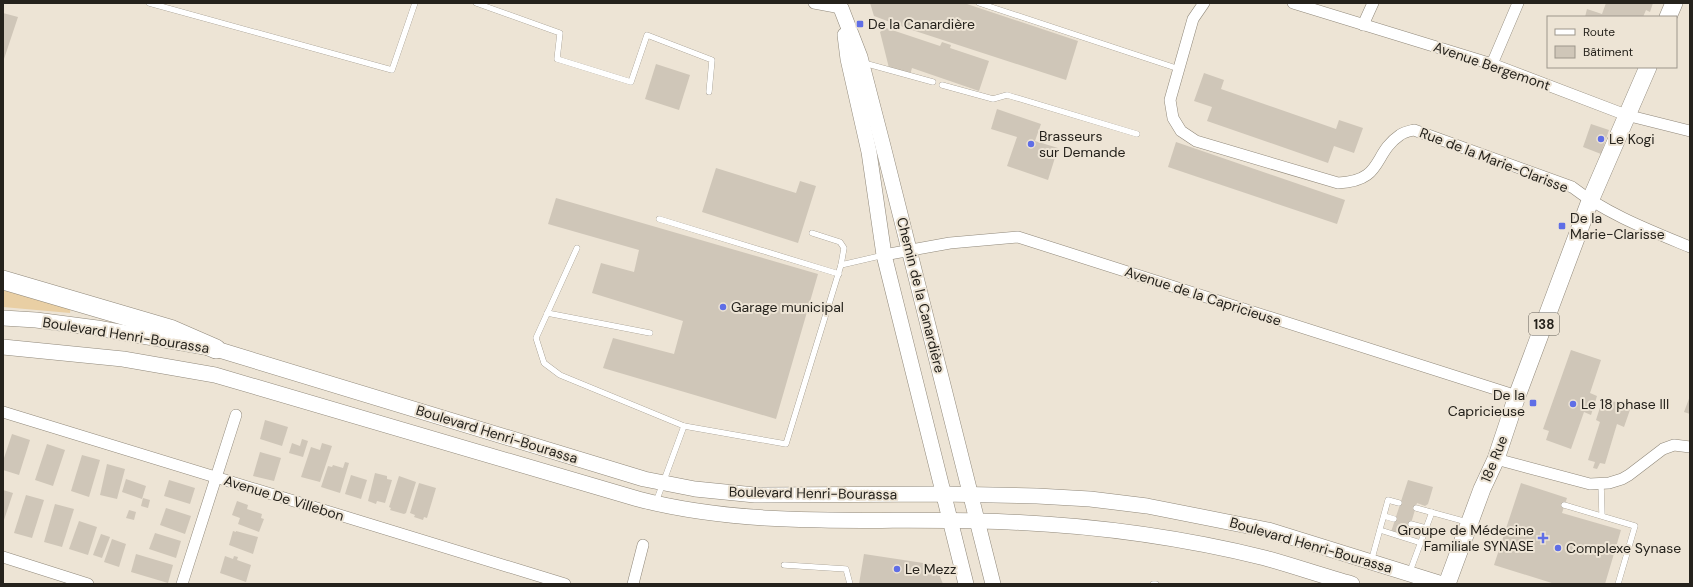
<svg xmlns="http://www.w3.org/2000/svg" width="1693" height="587" font-family="'DM Sans',sans-serif">
	<rect width="100%" height="100%" fill="#ede4d5"/>
	<path fill="#e9cfa4" d="M3,285L71,305L70,313L3,307Z"/>
	<g fill="#cfc6b8">
		<path d="M870,3H964L1078,41L1066,80L906,28L874,16Z"/>
		<path d="M1606,3H1653L1650,12L1646,10L1643,17H1585L1587,9L1602,14Z"/>
		<path d="M3,13L18,17L3,62Z"/>
		<path d="M886,28L940,46L942,42L951,45L950,48L989,61L979,91L912,68L910,75L889,68L880,32Z"/>
		<path d="M656,64L690,75L679,110L645,99Z"/>
		<path d="M1204,73L1224,80L1221,89L1336,129L1339,120L1363,128L1354,153L1334,146L1328,163L1207,121L1212,107L1194,101Z"/>
		<path d="M997,109L1041,124L1035,141L1058,148L1048,180L1007,166L1017,137L991,129Z"/>
		<path d="M1591,124L1609,130L1601,154L1583,147Z"/>
		<path d="M1176,142L1345,200L1337,224L1168,167Z"/>
		<path d="M716,168L796,193L800,181L816,186L798,243L702,212Z"/>
		<path d="M556,198L818,274L776,419L603,368L613,338L674,354L683,321L592,293L601,263L634,272L639,250L548,224Z"/>
		<path d="M1571,350L1601,360L1590,393L1597,396L1591,415L1584,412L1571,449L1546,440L1549,431L1543,429Z"/>
		<path d="M1690,396V414L1684,412Z"/>
		<path d="M1603,398L1631,407L1624,427L1617,424L1605,464L1600,463L1597,469L1593,468L1595,462L1588,460L1600,422L1596,420Z"/>
		<path d="M265,420L288,427L282,446L260,439Z"/>
		<path d="M12,434L30,440L19,475L3,470V461Z"/>
		<path d="M302,439L308,441L303,457L289,453L292,443L300,446Z"/>
		<path d="M322,443L332,446L320,482L301,477L311,447L320,450Z"/>
		<path d="M47,444L65,450L53,486L35,480Z"/>
		<path d="M260,452L281,458L274,481L253,476Z"/>
		<path d="M82,455L100,460L89,497L71,491Z"/>
		<path d="M345,462L349,463L340,493L321,487L328,466L332,467L333,465L343,468Z"/>
		<path d="M107,464L125,469L117,499L100,495Z"/>
		<path d="M375,473L387,476V479L392,480L385,503L377,501L376,504L368,501Z"/>
		<path d="M351,475L367,480L361,499L345,494Z"/>
		<path d="M399,476L416,482L406,513L404,514L390,510L391,508L389,507Z"/>
		<path d="M126,479L146,486L142,499L122,492Z"/>
		<path d="M169,480L195,488L190,504L164,496Z"/>
		<path d="M1408,480L1433,487L1428,504L1425,506L1417,503L1407,537L1391,532Z"/>
		<path d="M419,483L436,488L427,518L424,517L423,520L414,517L415,515L410,513Z"/>
		<path d="M1521,483L1567,498L1562,513L1621,530L1605,584H1555L1494,565Z"/>
		<path d="M3,490L13,493L3,523Z"/>
		<path d="M26,495L44,500L32,538L14,533Z"/>
		<path d="M143,498L150,500L148,508L141,506Z"/>
		<path d="M237,501L248,505L247,509L262,514L261,518L264,519L259,532L238,524L240,518L232,515Z"/>
		<path d="M55,504L74,509L62,547L44,542Z"/>
		<path d="M166,508L191,516L185,534L160,525Z"/>
		<path d="M129,510L136,512L134,520L126,518Z"/>
		<path d="M79,521L97,527L88,555L69,549Z"/>
		<path d="M233,531L236,532V531L258,537L253,554L229,545Z"/>
		<path d="M155,533L181,541L176,558L149,549Z"/>
		<path d="M101,534L110,537L102,558L93,555Z"/>
		<path d="M112,539L126,544L119,567L104,562Z"/>
		<path d="M136,554L173,565L168,583L131,572Z"/>
		<path d="M864,554L930,564L936,575L939,574L943,584H859Z"/>
		<path d="M225,556L233,559L234,556L238,557L237,560L251,565L246,582L220,573Z"/>
	</g>
	<g fill="none" stroke-linecap="round" stroke-linejoin="round">
		<defs>
			<g id="lane">
				<path d="M149,3L392,70L415,3"/>
				<path d="M476,3L560,33L557,59L631,82L647,35L712,60L709,92"/>
				<path d="M979,3L1179,69"/>
				<path d="M864,63L933,82"/>
				<path d="M942,85L993,99L1007,95L1137,134"/>
				<path d="M659,219L839,274"/>
				<path d="M812,233L840,242L844,248L841,265"/>
				<path d="M577,248L536,338L544,363L560,375L684,426L786,444L841,265L884,255"/>
				<path d="M547,313L650,333"/>
				<path d="M1601,484L1602,515"/>
				<path d="M656,502L684,426"/>
				<path d="M1564,505L1635,526L1618,584"/>
				<path d="M1416,508L1467,522"/>
				<path d="M1384,516L1394,519"/>
				<path d="M1411,524L1426,528"/>
				<path d="M1380,530L1421,543"/>
				<path d="M1371,562L1388,500L1399,503"/>
				<path d="M784,565L846,569L850,584"/>
				<path d="M1409,574L1432,512"/>
				<path d="M1153,584H1156"/>
			</g>
			<g id="street">
				<path d="M814,3L841,8"/>
				<path d="M1204,3L1193,19L1170,100L1173,118L1181,131L1196,141L1338,183C1384,181 1372,154 1400,135C1404,132 1410,131 1414,130L1572,187C1607,214 1649,230 1690,247"/>
				<path d="M1293,3L1492,64L1626,115L1690,131"/>
				<path d="M1363,25L1373,3"/>
				<path d="M1492,64L1518,3"/>
				<path d="M884,255L950,243L1018,237L1517,396"/>
				<path d="M3,412L565,584"/>
				<path d="M1496,459L1590,484L1609,483L1622,479L1629,475L1663,449L1674,445L1690,447"/>
				<path d="M3,557L88,584"/>
				<path d="M182,584L236,415"/>
				<path d="M633,584L643,545"/>
			</g>
			<g id="secondary">
				<path d="M841,8L860,57L883,146L993,584"/>
				<path d="M845,35L848,59L869,152L884,255L966,584"/>
				<path d="M3,318L36,320L97,328L216,349L644,479L695,489L755,495L943,494L1037,496L1090,499L1147,506L1268,530L1442,584"/>
				<path d="M3,347L123,359L215,375L638,499C749,528 865,518 978,521C1073,523 1172,535 1265,558C1294,566 1323,576 1352,584"/>
			</g>
			<g id="primary">
				<path d="M1668,17L1674,3"/>
				<path d="M1447,584L1482,489L1496,459L1517,396L1590,201L1648,67"/>
			</g>
			<path id="highway" d="M3,280L170,329L216,349"/>
		</defs>
		<use href="#lane" stroke="#90887a" stroke-width="6"/>
		<use href="#street" stroke="#90887a" stroke-width="12"/>
		<use href="#secondary" stroke="#90887a" stroke-width="16"/>
		<use href="#primary" stroke="#90887a" stroke-width="18"/>
		<use href="#highway" stroke="#90887a" stroke-width="20"/>
		<use href="#lane" stroke="#fff" stroke-width="5.5"/>
		<use href="#street" stroke="#fff" stroke-width="11"/>
		<use href="#secondary" stroke="#fff" stroke-width="15"/>
		<use href="#primary" stroke="#fff" stroke-width="17"/>
		<use href="#highway" stroke="#fff" stroke-width="19"/>
	</g>
	<g fill="#5f6ee6" stroke="#ede4d5" stroke-width="1.5">
		<rect x="856" y="20" width="8" height="8" rx="2"/>
		<circle cx="1601" cy="139" r="4"/>
		<circle cx="1031" cy="144" r="4"/>
		<rect x="1558" y="222" width="8" height="8" rx="2"/>
		<circle cx="723" cy="307" r="4"/>
		<rect x="1529" y="399" width="8" height="8" rx="2"/>
		<circle cx="1573" cy="404" r="4"/>
		<path d="M1541 532h4v4h4v4h-4v4h-4v-4h-4v-4h4z"/>
		<circle cx="1558" cy="548" r="4"/>
		<circle cx="897" cy="569" r="4"/>
	</g>
	<g text-anchor="middle" stroke-width="4" stroke-linejoin="round" paint-order="stroke">
		<rect fill="#ede4d5" stroke="#615c54" stroke-width="1" x="1529" y="313" width="30" height="22" rx="3"/>
		<g font-size="13" font-weight="bold" fill="#25221c">
			<text x="1544" y="329">138</text>
		</g>
		<g font-size="14" fill="#25221c" stroke="#ede4d5" text-anchor="start">
			<text x="868" y="29">De la Canardière</text>
			<text x="1039" y="141">Brasseurs<tspan x="1039" dy="16">sur Demande</tspan></text>
			<text x="1609" y="144">Le Kogi</text>
			<text x="1570" y="223">De la<tspan x="1570" dy="16">Marie-Clarisse</tspan></text>
			<text x="731" y="312">Garage municipal</text>
			<text x="1525" y="400" text-anchor="end">De la<tspan x="1525" dy="16">Capricieuse</tspan></text>
			<text x="1581" y="409">Le 18 phase III</text>
			<text x="1534" y="535" text-anchor="end">Groupe de Médecine<tspan x="1534" dy="16">Familiale SYNASE</tspan></text>
			<text x="1566" y="553">Complexe Synase</text>
			<text x="905" y="574">Le Mezz</text>
		</g>
		<g font-size="14" fill="#25221c" stroke="#ede4d5">
			<text transform="translate(1492 66) rotate(19)" y="5">Avenue Bergemont</text>
			<text transform="translate(1494 160) rotate(21)" y="5">Rue de la Marie-Clarisse</text>
			<text transform="translate(921 295) rotate(76)" y="5">Chemin de la Canardière</text>
			<text transform="translate(1203 296) rotate(18)" y="5">Avenue de la Capricieuse</text>
			<text transform="translate(126 335) rotate(9)" y="5">Boulevard Henri-Bourassa</text>
			<text transform="translate(497 434) rotate(17)" y="5">Boulevard Henri-Bourassa</text>
			<text transform="translate(1494 459) rotate(-68)" y="5">18e Rue</text>
			<text transform="translate(813 493) rotate(1)" y="5">Boulevard Henri-Bourassa</text>
			<text transform="translate(284 498) rotate(17)" y="5">Avenue De Villebon</text>
			<text transform="translate(1311 545) rotate(16)" y="5">Boulevard Henri-Bourassa</text>
		</g>
	</g>
	<rect width="1693" height="587" fill="none" stroke="#25221c" stroke-width="8"/>
	<rect x="1547" y="16" width="130" height="52" fill="#ede4d5" stroke="#9d968b"/>
	<rect x="1555" y="29" width="20" height="6" fill="#ffffff" stroke="#9d968b"/>
	<text x="1583" y="36" font-size="12" fill="#25221c">Route</text>
	<rect x="1555" y="46" width="20" height="12" fill="#cfc6b8" stroke="#9d968b"/>
	<text x="1583" y="56" font-size="12" fill="#25221c">Bâtiment</text>
</svg>
